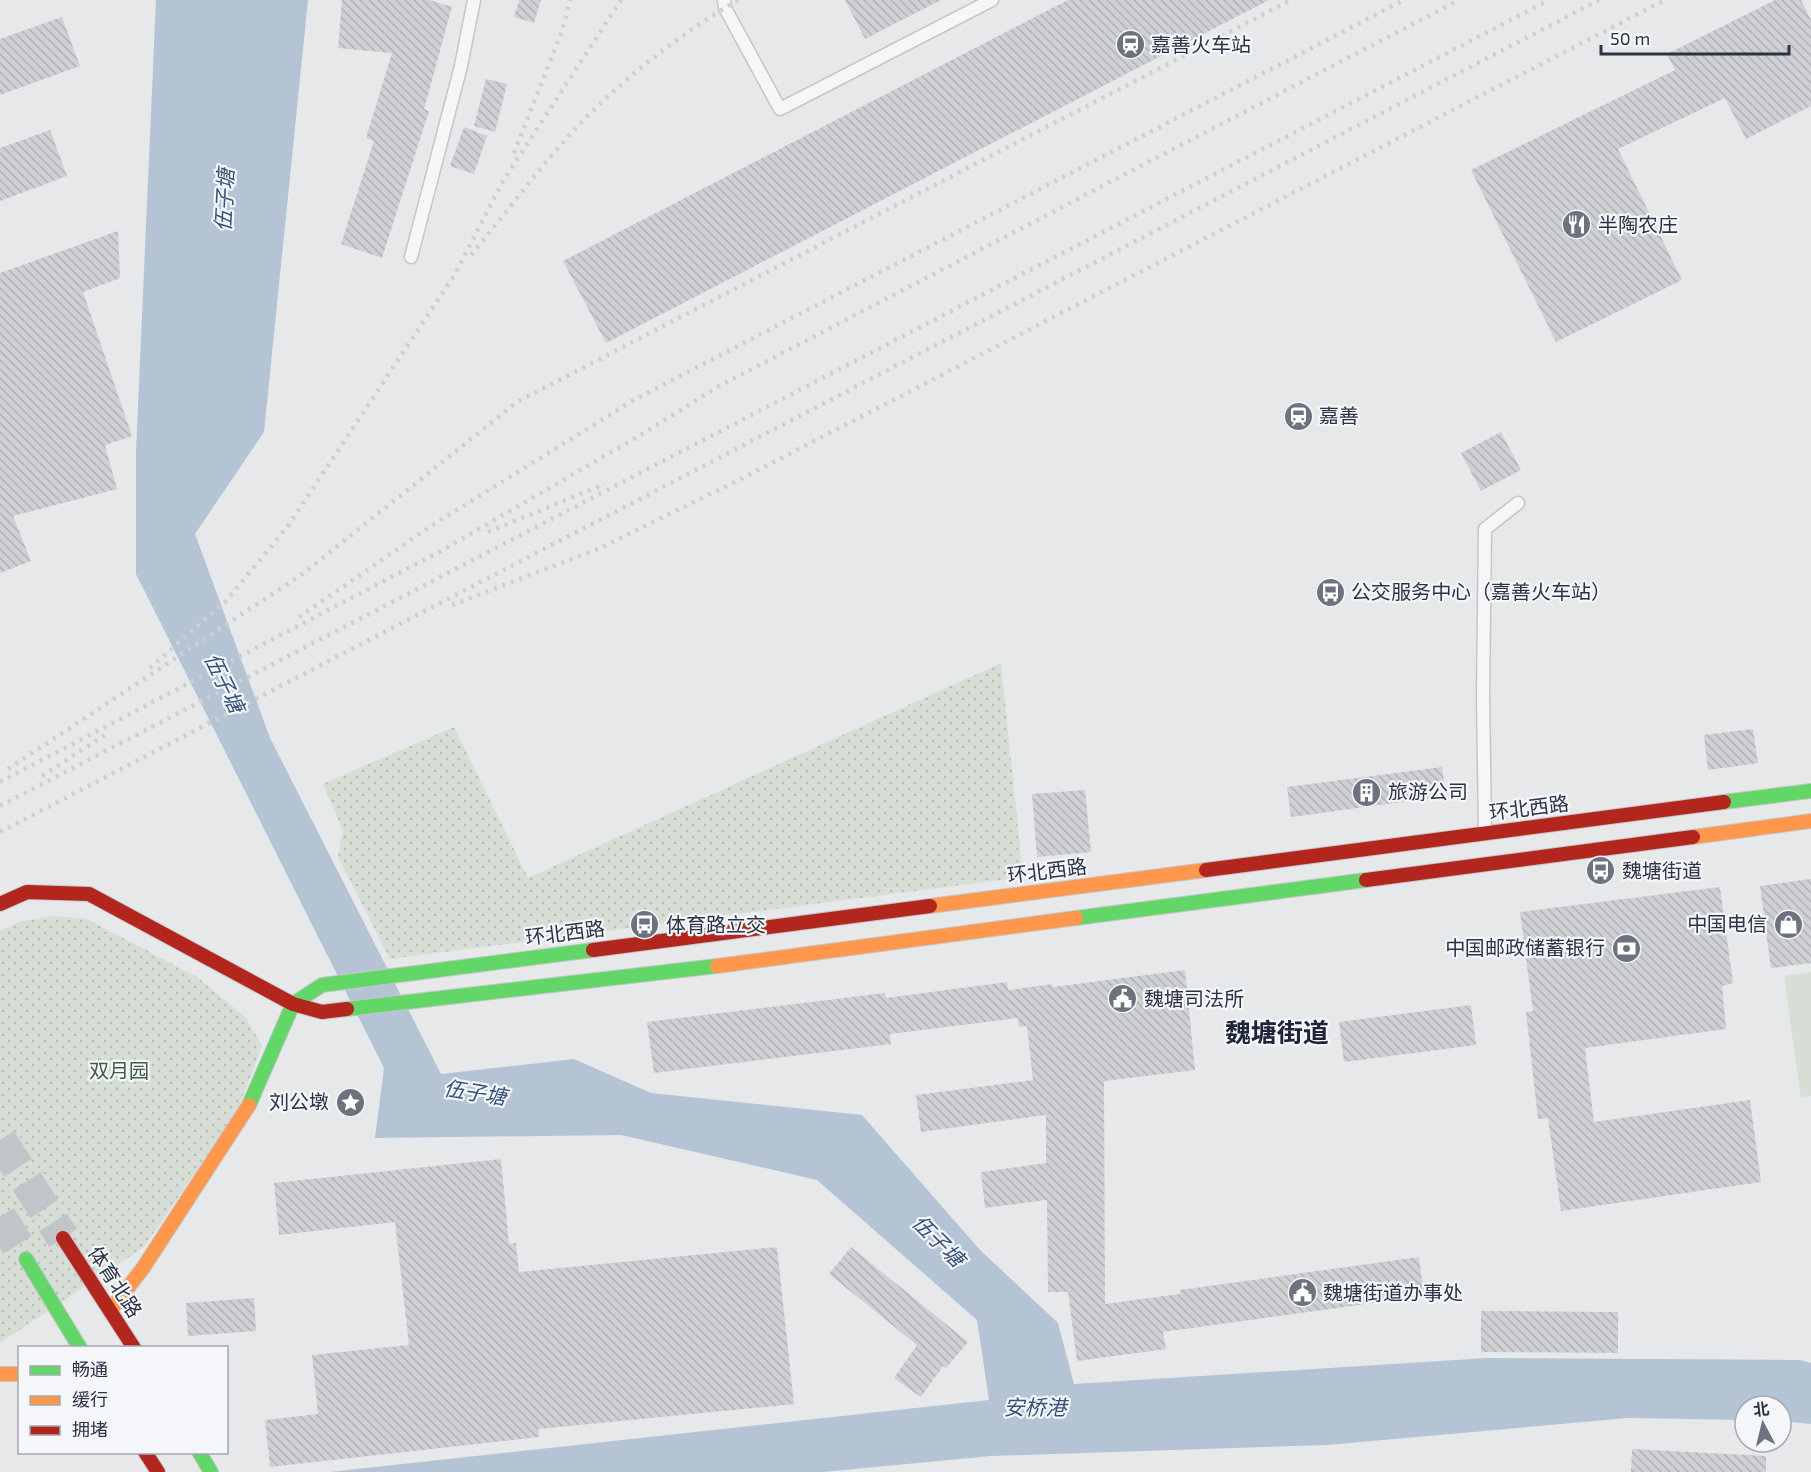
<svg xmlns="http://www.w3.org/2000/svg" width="1811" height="1472" font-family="'Exo 2','Noto Sans SC',sans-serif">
	<defs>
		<pattern id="park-dots" width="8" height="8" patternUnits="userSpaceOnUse" patternTransform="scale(1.5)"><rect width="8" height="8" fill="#d6ded6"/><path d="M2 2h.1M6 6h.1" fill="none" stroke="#b8bfb9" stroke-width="1.8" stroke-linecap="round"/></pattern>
		<pattern id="building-back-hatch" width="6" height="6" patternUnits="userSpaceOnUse" patternTransform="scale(1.5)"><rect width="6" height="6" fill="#ced0d3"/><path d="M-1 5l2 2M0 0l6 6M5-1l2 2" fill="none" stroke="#b1b3b6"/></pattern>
	</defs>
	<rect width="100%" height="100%" fill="#e6e8ea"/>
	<path fill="#d6ded6" d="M1811,972V1096L1801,1098L1784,976Z"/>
	<g fill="url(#park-dots)">
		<path d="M1001,663L1023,877L390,959L338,857L343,831L323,784L454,727L528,878Z"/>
		<path d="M53,916L87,919L197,977L245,1017L262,1046L237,1111L144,1247L0,1343V931L19,922Z"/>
	</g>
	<path fill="#b4c4d5" d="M156,0H308L264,432L195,534L270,738L441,1074L574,1059L651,1093L862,1115L980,1250L1058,1323L1074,1384L1488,1358L1800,1360L1811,1363V1424L1781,1421V1406H1745V1420L1628,1418L1327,1445L991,1456L823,1472H330L989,1400L977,1320L817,1180L621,1135L375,1138L384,1068L136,574V452Z"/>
	<g fill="url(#building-back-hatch)">
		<path d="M342,0H430L452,7L424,109L429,111L382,258L341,244L374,141L366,138L392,53L338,48Z"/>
		<path d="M519,0H541L534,23L514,17Z"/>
		<path d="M845,0H941L865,39Z"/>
		<path d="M1068,0H1269L606,343L563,261Z"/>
		<path d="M1775,0H1801L1811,20V106L1746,139L1725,98L1618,149L1682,280L1556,342L1471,170L1675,70L1667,54Z"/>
		<path d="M62,17L80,66L0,95V39Z"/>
		<path d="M486,79L507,84L495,132L474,126Z"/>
		<path d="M464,127L487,136L474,174L450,166Z"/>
		<path d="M50,130L67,176L0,201V148Z"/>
		<path d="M118,231L120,278L83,292L132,436L105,445L117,489L13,516L31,561L0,573V273Z"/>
		<path d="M1501,432L1521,470L1481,491L1461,453Z"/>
		<path d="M1753,729L1758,763L1708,770L1704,735Z"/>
		<path d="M1442,767L1446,796L1291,817L1287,787Z"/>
		<path d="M1085,790L1091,852L1037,857L1032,794Z"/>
		<path d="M1811,879V963L1771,968L1760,886Z"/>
		<path d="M1720,887L1733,983L1722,986L1726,1029L1585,1048L1594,1122L1750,1100L1761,1182L1561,1211L1548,1118L1538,1119L1526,1012L1533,1011L1520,912Z"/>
		<path d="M1185,970L1195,1070L1104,1081L1105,1304L1180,1294V1290L1419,1257L1424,1296L1163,1332L1166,1349L1077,1361L1068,1292H1048L1047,1200L985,1208L981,1172L1046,1163V1115L921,1132L916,1095L1033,1080L1027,1026L1019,1027L1018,1018L890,1034L891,1044L654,1073L647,1022L885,993L886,998L1007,982L1008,990L1052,984L1053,987Z"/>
		<path d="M1471,1005L1476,1045L1344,1062L1339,1022Z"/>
		<path d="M501,1159L509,1244L516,1243L519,1272L777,1247L794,1404L538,1429L539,1437L270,1467L265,1420L318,1414L312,1355L409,1345L395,1222L279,1235L274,1183Z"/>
		<path d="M851,1247L968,1342L946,1368L943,1366L921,1397L894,1378L917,1345L829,1274Z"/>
		<path d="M254,1298L256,1331L188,1336L186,1303Z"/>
		<path d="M1481,1311L1618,1312V1353L1481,1352Z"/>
		<path d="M1632,1449L1766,1456V1472H1631Z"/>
	</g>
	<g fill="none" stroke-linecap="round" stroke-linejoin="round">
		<g stroke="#c1c4c9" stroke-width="33" stroke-dasharray="33 16" stroke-linecap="butt">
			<path d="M0,1140L63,1238"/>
			<path d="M0,1217L26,1259"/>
		</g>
		<defs>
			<g id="lane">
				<path d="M724,0L725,8L780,109L992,0"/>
				<path d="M411,257L461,66L474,0"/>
				<path d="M1485,831L1483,695L1485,529L1518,503"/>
			</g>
			<g id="fast">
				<path d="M1724,802L1811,791"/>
				<path d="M1076,918L1366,880"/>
				<path d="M347,1009L717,966"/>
				<path d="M249,1105L293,1004L322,985L593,950"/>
				<path d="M26,1259L80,1348"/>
				<path d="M199,1452L211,1472"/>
			</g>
			<g id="slow">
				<path d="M1693,837L1811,821"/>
				<path d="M930,906L1206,870"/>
				<path d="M717,966L1076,918"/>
				<path d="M110,1311L143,1268L249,1105"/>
				<path d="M0,1374H20"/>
			</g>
			<g id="jam">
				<path d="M1206,870L1724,802"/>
				<path d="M1366,880L1693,837"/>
				<path d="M0,904L27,892L89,894L293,1004L322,1012L347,1009"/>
				<path d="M593,950L930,906"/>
				<path d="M63,1238L134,1348"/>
				<path d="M145,1452L158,1472"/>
			</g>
		</defs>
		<use href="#lane" stroke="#c4c6c8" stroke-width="15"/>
		<use href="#fast" stroke="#c4c6c8" stroke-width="16"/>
		<use href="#slow" stroke="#c4c6c8" stroke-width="16"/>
		<use href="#jam" stroke="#c4c6c8" stroke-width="16"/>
		<use href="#lane" stroke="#f5f6f7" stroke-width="12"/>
		<use href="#fast" stroke="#63d668" stroke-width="14"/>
		<use href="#slow" stroke="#ff974d" stroke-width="14"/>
		<use href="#jam" stroke="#b3261e" stroke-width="14"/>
		<g stroke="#cecfd2" stroke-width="4.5" stroke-dasharray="3 6" stroke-linecap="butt">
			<path d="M514,153L562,31L570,0"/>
			<path d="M471,255C506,213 539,168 576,128C623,78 679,35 738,0"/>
			<path d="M488,532L605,484"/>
			<path d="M452,605L598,549L739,480L1665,0"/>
			<path d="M299,617L428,528L632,401L1404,0"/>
			<path d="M150,668L226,601L288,526L455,274L503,181L621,0"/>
			<path d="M8,769L304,573L517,402L1291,0"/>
			<path d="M42,776L105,735"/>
			<path d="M0,782L441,551L639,436L719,386L1459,0"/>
			<path d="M0,806L1549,0"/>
			<path d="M0,832L1599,0"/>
		</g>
	</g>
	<defs>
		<symbol id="station-disc" viewBox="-11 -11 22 22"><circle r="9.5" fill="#6c737f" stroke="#f4f6f9"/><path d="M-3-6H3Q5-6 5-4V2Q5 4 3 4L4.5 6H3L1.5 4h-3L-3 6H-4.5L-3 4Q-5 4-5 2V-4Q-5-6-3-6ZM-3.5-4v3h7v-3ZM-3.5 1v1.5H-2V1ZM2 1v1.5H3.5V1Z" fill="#fff"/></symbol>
		<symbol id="restaurant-disc" viewBox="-11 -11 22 22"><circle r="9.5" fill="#6c737f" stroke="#f4f6f9"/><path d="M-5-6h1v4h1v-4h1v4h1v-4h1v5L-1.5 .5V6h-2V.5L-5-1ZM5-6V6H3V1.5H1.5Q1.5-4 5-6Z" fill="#fff"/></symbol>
		<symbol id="bus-disc" viewBox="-11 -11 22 22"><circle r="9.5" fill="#6c737f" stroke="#f4f6f9"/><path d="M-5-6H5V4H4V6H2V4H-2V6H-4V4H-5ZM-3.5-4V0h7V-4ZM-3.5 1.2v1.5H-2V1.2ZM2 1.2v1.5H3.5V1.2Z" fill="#fff"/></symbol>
		<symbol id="building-disc" viewBox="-11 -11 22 22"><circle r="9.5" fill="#6c737f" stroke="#f4f6f9"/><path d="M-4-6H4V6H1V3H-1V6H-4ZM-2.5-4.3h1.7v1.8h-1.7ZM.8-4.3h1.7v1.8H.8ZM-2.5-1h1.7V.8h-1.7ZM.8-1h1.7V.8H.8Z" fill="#fff"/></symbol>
		<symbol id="shop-disc" viewBox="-11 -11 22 22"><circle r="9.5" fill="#6c737f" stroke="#f4f6f9"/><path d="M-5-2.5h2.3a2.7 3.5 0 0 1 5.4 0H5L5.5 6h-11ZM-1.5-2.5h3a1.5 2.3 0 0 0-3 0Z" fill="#fff"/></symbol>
		<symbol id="bank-disc" viewBox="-11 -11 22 22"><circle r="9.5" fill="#6c737f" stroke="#f4f6f9"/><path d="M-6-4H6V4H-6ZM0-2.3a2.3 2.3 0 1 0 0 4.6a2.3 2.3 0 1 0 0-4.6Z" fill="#fff"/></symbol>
		<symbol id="civic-disc" viewBox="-11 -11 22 22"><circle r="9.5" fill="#6c737f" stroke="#f4f6f9"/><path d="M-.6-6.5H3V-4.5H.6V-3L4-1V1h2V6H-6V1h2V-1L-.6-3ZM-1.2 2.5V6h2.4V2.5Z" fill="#fff"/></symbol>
		<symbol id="sight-disc" viewBox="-11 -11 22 22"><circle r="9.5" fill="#6c737f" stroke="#f4f6f9"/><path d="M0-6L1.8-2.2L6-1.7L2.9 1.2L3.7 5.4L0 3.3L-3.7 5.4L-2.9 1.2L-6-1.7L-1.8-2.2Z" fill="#fff"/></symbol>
	</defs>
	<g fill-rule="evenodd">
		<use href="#station-disc" x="1114" y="28" width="33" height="33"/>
		<use href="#restaurant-disc" x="1560" y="208" width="33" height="33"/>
		<use href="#station-disc" x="1282" y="400" width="33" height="33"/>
		<use href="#bus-disc" x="1314" y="576" width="33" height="33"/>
		<use href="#building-disc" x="1350" y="776" width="33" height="33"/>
		<use href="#bus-disc" x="1584" y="854" width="33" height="33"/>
		<use href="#shop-disc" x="1772" y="908" width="33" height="33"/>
		<use href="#bus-disc" x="628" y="908" width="33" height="33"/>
		<use href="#bank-disc" x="1610" y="932" width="33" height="33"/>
		<use href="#civic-disc" x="1106" y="982" width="33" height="33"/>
		<use href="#sight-disc" x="334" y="1086" width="33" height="33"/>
		<use href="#civic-disc" x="1286" y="1276" width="33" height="33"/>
	</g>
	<g text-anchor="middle" stroke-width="4.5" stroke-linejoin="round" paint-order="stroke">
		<g font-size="20" fill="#2b3445" stroke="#f4f6f9" text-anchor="start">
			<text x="1151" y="52">嘉善火车站</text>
			<text x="1598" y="232">半陶农庄</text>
			<text x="1319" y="423">嘉善</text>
			<text x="1351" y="599">公交服务中心（嘉善火车站）</text>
			<text x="1388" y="799">旅游公司</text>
			<text x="1622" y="878">魏塘街道</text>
			<text x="1767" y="931" text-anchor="end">中国电信</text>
			<text x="666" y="932">体育路立交</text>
			<text x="1605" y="955" text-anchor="end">中国邮政储蓄银行</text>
			<text x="1144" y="1006">魏塘司法所</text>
			<text x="329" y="1109" text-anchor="end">刘公墩</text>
			<text x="1323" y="1300">魏塘街道办事处</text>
		</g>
		<g font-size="20" fill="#2b3445" stroke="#f4f6f9">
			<text transform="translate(1529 808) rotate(-7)" y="7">环北西路</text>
			<text transform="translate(1047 871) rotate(-7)" y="7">环北西路</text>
			<text transform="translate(565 933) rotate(-7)" y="7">环北西路</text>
			<text transform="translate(115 1282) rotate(57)" y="7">体育北路</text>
		</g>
		<g font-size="20" fill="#3f6138" stroke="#f4f6f9">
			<text x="119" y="1078">双月园</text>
		</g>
		<g font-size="21" font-style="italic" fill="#34527a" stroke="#f4f6f9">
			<text transform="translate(225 200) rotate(-87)" y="7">伍子塘</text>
			<text transform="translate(224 683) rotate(64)" y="7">伍子塘</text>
			<text transform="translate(475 1093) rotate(9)" y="7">伍子塘</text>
			<text transform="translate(938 1241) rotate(45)" y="7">伍子塘</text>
			<text x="1035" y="1415">安桥港</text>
		</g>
		<g font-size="26" font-weight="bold" fill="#1d2536" stroke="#f4f6f9">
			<text x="1277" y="1042">魏塘街道</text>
		</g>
	</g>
	<rect x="18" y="1346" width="210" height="108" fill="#f4f6f9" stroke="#a4a8b1" stroke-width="1.5"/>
	<rect x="30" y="1366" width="30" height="9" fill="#63d668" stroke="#a4a8b1" stroke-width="1.5"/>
	<text x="72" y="1376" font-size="18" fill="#2b3445">畅通</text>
	<rect x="30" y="1396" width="30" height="9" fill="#ff974d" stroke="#a4a8b1" stroke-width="1.5"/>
	<text x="72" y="1406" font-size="18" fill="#2b3445">缓行</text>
	<rect x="30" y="1426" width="30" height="9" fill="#b3261e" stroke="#a4a8b1" stroke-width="1.5"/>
	<text x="72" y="1436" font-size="18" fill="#2b3445">拥堵</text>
	<g transform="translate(1763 1424) rotate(353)"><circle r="28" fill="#f4f6f9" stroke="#a4a8b1" stroke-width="1.5"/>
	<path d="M0-4.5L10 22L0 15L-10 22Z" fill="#6c737f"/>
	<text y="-9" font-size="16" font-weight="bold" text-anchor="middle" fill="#2b3445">北</text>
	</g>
	<path d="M1601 45v9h188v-9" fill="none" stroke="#2b3445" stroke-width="3"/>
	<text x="1610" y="45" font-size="18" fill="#2b3445" stroke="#f4f6f9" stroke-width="4.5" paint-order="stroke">50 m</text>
</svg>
